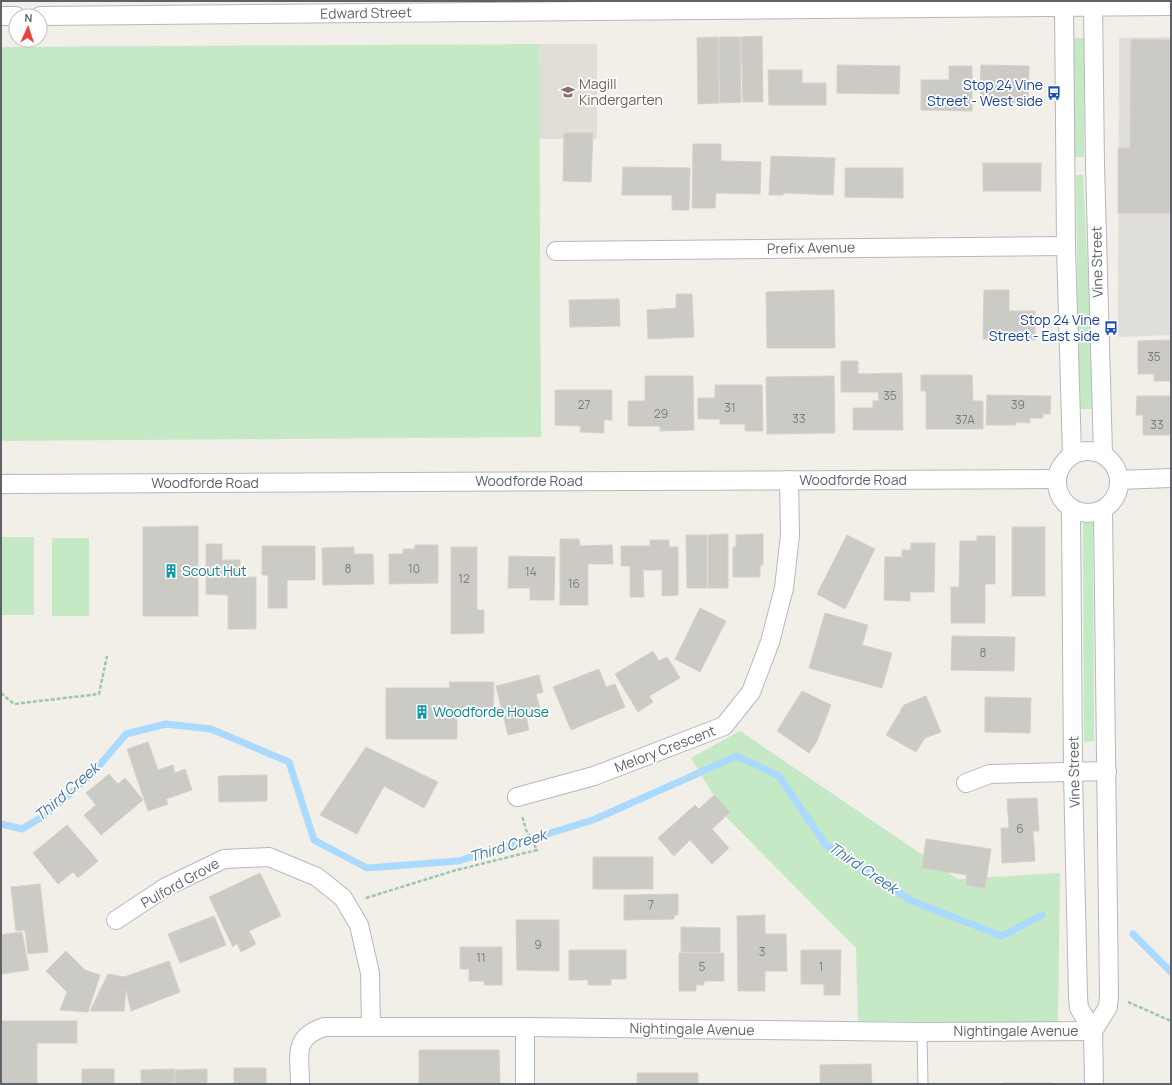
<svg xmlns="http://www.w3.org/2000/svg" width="1172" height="1085" font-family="Manrope,sans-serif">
	<rect width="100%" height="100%" fill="#f1efe8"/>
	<path fill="#e0deda" d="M1171,37V335L1118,337L1119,38Z"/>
	<rect fill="#e1ded6" x="539" y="44" width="58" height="95"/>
	<g fill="#c5e8c5">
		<rect x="1073" y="38" width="11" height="119"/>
		<path d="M539,44L541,437L1,441V47Z"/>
		<path d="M1076,175H1083L1095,409H1079Z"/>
		<path d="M1083,523H1093L1094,741L1084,742Z"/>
		<rect x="1" y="537" width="33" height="78"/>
		<rect x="52" y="538" width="37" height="78"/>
		<path d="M740,731L958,879L1060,873L1058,1023L858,1021L856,948L728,819L691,758Z"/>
	</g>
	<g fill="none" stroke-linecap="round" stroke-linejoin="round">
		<g stroke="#aadaff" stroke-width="7">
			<path d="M1,824L22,829L47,814L92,774L126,734L166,724L211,729L289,762L314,840L367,868L458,861L593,820L737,756L779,776L826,845L912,901L1002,936L1042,915"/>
			<path d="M1133,934L1171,972"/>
		</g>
	</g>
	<g fill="#cccac5" stroke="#d6d1c6">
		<path d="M762,36L763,102H743L741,37Z"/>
		<path d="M718,37L719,103L698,104L697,38Z"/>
		<path d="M719,37H740L741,102L720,103Z"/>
		<path d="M1131,39L1171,40V213H1118V148H1130Z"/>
		<path d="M837,65L900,66L899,94L837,93Z"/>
		<path d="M981,65L1029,66L1028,103L980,102Z"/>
		<path d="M949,66H972V111L921,110V80H949Z"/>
		<path d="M768,70H802V83H826V105H769Z"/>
		<path d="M564,133H593L591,182L563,181Z"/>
		<path d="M693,144H721V161L761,162L760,194L716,193L715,208H692Z"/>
		<path d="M771,156L835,158L833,195L784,193L783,195H769Z"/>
		<rect x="983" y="163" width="58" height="28"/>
		<path d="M623,167L690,168L689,210H672V195H622Z"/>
		<path d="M845,168H903V198L845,197Z"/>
		<path d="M834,290L835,348H767L766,292Z"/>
		<path d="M984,290H1009V311H1035V340L983,339Z"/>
		<path d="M676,294H692L694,337L648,339L647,310L676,308Z"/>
		<path d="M619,299L620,326L570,327L569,300Z"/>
		<path d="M1171,340V381H1154V374H1138V341Z"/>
		<path d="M841,361H858V374L902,373L903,430H853V408H873V401H879L878,392H841Z"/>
		<path d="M921,375H972L973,401H983V429H926V391H921Z"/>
		<path d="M645,376H693L694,430L660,431V426H628V401H645Z"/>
		<path d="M834,376L835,433L767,434L766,377Z"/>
		<path d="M715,385H762L763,431H745V424H720V419H698V398H715Z"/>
		<path d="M555,390H612V420H604V433L580,432L581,426L555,425Z"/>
		<path d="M987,395L1051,396L1050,414H1043V418H1030V423L1016,422V425H986Z"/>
		<path d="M1137,396H1171V435H1143V415H1136Z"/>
		<path d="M198,526V616H143V527Z"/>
		<rect x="1012" y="527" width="33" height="69"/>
		<path d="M728,534V588H708V535Z"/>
		<path d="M763,534V565H760V577H733V547H736V535Z"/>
		<path d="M686,535H707V588H687Z"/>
		<path d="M847,535L875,549L845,609L817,594Z"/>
		<path d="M977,536H995V584H985V623H951V587H959L960,541H977Z"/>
		<path d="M560,539H579L580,546L612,545L613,564H588V605H560Z"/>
		<path d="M650,540H669V547H678V595L662,596V570H643L644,597H630V566H621V546H650Z"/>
		<path d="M911,543H935L934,592H910V601L884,600L885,557H902V550H911Z"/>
		<path d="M206,544H222V560H240V577H256V629H228V595L206,594Z"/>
		<path d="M415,545H438V583L389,584V554H403V549H415Z"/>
		<path d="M262,546H315V580H287V608H268V575H262Z"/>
		<path d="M354,547V554H373L374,584L323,585L322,548Z"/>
		<path d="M451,547H477V610H484V633L451,634Z"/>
		<path d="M509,556L555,557L554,600H530V588H508Z"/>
		<path d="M700,608L726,621L700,672L675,659Z"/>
		<path d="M825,613L868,625L862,645L892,653L882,688L809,668Z"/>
		<path d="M952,636L1015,637L1014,671L951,670Z"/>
		<path d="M653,651L659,661L667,657L680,678L649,696L653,702L638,712L615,674Z"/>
		<path d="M599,669L606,687L615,684L625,707L571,730L553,687Z"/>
		<path d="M539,675L543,692L536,694L541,712L526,716L529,730L508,735L496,686Z"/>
		<path d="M449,682H494L493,716L480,715V709H457V739H386V688H450Z"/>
		<path d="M802,691L831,705L817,741L809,753L777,731Z"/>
		<path d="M926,696L941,732L925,738L916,752L886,735L904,705Z"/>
		<path d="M985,697L1031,698L1030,733L985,732Z"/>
		<path d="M148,742L158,770L173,765L175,773L185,769L192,790L166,799L168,804L148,811L127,749Z"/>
		<path d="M366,747L438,782L424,808L384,786L357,834L320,815Z"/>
		<path d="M109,774L118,784L125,778L143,800L101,835L84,815L96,805L86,793Z"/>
		<path d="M267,775V801L219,802L218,776Z"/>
		<path d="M714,795L730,812L712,829L729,848L712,864L690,840L674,856L658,838L695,805L699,809Z"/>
		<path d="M1037,798L1039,831H1033L1035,861L1002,863L1001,828H1009L1007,799Z"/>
		<path d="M67,825L98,861L78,878L73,872L58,884L33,853Z"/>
		<path d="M926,839L991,849L985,888L966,885L967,875L922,868Z"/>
		<rect x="593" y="857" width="60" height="32"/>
		<path d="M260,873L281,916L249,931L256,944L241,952L237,943L233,947L209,897Z"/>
		<path d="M40,884L48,952L28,954L25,930L16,931L11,887Z"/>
		<path d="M678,894V915H674V919L624,920V895Z"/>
		<path d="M765,915V934H786L787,971H765V991H738L737,916Z"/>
		<path d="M214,916L226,945L180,963L168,934Z"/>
		<path d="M516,920H559V971L517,970Z"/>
		<path d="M681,927L720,928V952H681Z"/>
		<path d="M22,932L29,970L1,974V935Z"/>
		<path d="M460,947H502V985H484V981H469V969H460Z"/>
		<path d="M569,950H626V979H611V985H588V980H569Z"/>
		<path d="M801,950H841L840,995H824V984H801Z"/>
		<path d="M66,951L85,970L100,975L88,1012L60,1010L67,992L46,971Z"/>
		<path d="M679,953H724V981H704V985H696V991H679Z"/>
		<path d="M169,961L180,992L131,1011L126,989L124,1011H90L108,974L124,977Z"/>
		<path d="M1,1021H77V1043H37V1084H1Z"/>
		<path d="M419,1050H499L500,1084H419Z"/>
		<path d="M871,1064L872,1084H820V1065Z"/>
		<path d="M234,1068H266V1084H221L234,1083Z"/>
		<rect x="82" y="1069" width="32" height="15"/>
		<path d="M174,1069V1084H141V1070Z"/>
		<path d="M207,1069V1084H175V1070Z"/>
		<rect x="637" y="1073" width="61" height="11"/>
		<rect x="1003" y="1083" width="49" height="1"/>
	</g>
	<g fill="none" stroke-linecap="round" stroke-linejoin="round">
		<defs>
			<path id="service" d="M922,1032L923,1084"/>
			<g id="minor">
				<path d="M1064,1L1066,246L1072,455"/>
				<path d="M1093,1L1095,165L1103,454"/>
				<path d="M1,16H16"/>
				<path d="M40,16L1171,6"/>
				<path d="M556,251L1066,246"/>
				<circle cx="1088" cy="482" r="31"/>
				<path d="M1119,480L1171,478"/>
				<path d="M1,484L1057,479"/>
				<path d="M1071,508L1073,772L1078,997L1079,1008L1093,1031L1094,1084"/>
				<path d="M966,783L990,774L1107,771"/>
				<path d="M517,797L594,776L724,726L751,692L770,642L784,588L790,535L789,480"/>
				<path d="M116,920L166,887L224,859L269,857L317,877L343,898L359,925L370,973L371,1026"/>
				<path d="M525,1027V1084"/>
				<path d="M1093,1031L1108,1007L1109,996L1103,510"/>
				<path d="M300,1084C300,1055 292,1038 324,1027H525L922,1032L1093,1031"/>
			</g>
		</defs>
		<use href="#service" stroke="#b5b8bc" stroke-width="11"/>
		<use href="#minor" stroke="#b5b8bc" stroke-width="20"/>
		<g stroke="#9cc7a9" stroke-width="2.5" stroke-dasharray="4 2" stroke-linecap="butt">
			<path d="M1,693L14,704L99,694L107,656"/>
			<path d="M366,898L453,871L537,850L526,830L522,815"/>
			<path d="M1128,1002L1171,1021"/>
		</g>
		<use href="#service" stroke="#fff" stroke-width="9"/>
		<use href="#minor" stroke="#fff" stroke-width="18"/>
	</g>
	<defs>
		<symbol id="school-bare" viewBox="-9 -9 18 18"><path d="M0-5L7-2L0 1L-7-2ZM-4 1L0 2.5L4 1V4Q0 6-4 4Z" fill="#8d6e63" stroke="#fff" stroke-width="2.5" paint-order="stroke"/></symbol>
		<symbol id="bus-bare" viewBox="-9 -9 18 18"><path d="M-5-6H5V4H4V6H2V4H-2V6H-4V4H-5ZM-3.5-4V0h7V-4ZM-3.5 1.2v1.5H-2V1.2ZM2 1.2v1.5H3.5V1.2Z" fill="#1a4fb4" stroke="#fff" stroke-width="2.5" paint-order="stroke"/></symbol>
		<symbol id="building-bare" viewBox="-9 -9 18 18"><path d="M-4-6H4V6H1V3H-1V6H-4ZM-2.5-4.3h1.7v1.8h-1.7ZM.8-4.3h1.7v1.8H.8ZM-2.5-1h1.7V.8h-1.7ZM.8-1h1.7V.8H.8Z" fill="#0f9aa8" stroke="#fff" stroke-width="2.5" paint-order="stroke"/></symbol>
	</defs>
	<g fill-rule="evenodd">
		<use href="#school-bare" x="558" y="82" width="20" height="20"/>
		<use href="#bus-bare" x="1044" y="83" width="20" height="20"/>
		<use href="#bus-bare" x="1101" y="318" width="20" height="20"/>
		<use href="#building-bare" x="161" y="561" width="20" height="20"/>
		<use href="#building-bare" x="412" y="702" width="20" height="20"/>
	</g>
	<g text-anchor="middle" stroke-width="3.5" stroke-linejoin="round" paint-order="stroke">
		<g font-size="12" fill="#7a7d7f">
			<text x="1154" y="361">35</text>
			<text x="890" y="400">35</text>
			<text x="584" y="409">27</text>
			<text x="1018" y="409">39</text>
			<text x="730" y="412">31</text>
			<text x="661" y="418">29</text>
			<text x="799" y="423">33</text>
			<text x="965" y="424">37A</text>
			<text x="1157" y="429">33</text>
			<text x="348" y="573">8</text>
			<text x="414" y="573">10</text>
			<text x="531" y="576">14</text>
			<text x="464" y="583">12</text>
			<text x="574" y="588">16</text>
			<text x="983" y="657">8</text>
			<text x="1020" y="833">6</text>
			<text x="651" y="909">7</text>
			<text x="538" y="949">9</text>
			<text x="762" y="956">3</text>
			<text x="481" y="962">11</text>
			<text x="702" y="971">5</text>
			<text x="821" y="971">1</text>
		</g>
		<g font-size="14" fill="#5f6368" stroke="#fff">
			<text transform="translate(366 13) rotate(-1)" y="5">Edward Street</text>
			<text transform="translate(811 248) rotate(-1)" y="5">Prefix Avenue</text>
			<text transform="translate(1097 262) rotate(-91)" y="5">Vine Street</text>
			<text x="853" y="485">Woodforde Road</text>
			<text x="529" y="486">Woodforde Road</text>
			<text x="205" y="488">Woodforde Road</text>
			<text transform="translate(665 749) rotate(-21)" y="5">Melory Crescent</text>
			<text transform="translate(1074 772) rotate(-91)" y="5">Vine Street</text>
			<text transform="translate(180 883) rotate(-29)" y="5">Pulford Grove</text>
			<text transform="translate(692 1029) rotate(1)" y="5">Nightingale Avenue</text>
			<text x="1016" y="1036">Nightingale Avenue</text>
		</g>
		<g font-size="14" fill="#785e54" stroke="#fff" text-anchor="start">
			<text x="579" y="89">Magill<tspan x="579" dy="16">Kindergarten</tspan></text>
		</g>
		<g font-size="14" fill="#164399" stroke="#fff" text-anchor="end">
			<text x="1043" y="90">Stop 24 Vine<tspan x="1043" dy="16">Street - West side</tspan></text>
			<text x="1100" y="325">Stop 24 Vine<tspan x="1100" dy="16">Street - East side</tspan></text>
		</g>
		<g font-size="14" fill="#0d838f" stroke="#fff" text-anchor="start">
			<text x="182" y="576">Scout Hut</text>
			<text x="433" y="717">Woodforde House</text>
		</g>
		<g font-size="15" font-style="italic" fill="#4174aa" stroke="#fff">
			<text transform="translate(67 792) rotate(-41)" y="5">Third Creek</text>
			<text transform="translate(508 846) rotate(-17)" y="5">Third Creek</text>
			<text transform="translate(863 868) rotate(34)" y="5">Third Creek</text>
		</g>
	</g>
	<rect width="1172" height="1085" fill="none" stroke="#5f6368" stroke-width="4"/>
	<g transform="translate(28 28) rotate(3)"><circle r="19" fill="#ffffff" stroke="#bfc1c3"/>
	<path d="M0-3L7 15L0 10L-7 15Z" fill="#ea4335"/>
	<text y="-6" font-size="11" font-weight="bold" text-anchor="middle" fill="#5f6368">N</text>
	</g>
</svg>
